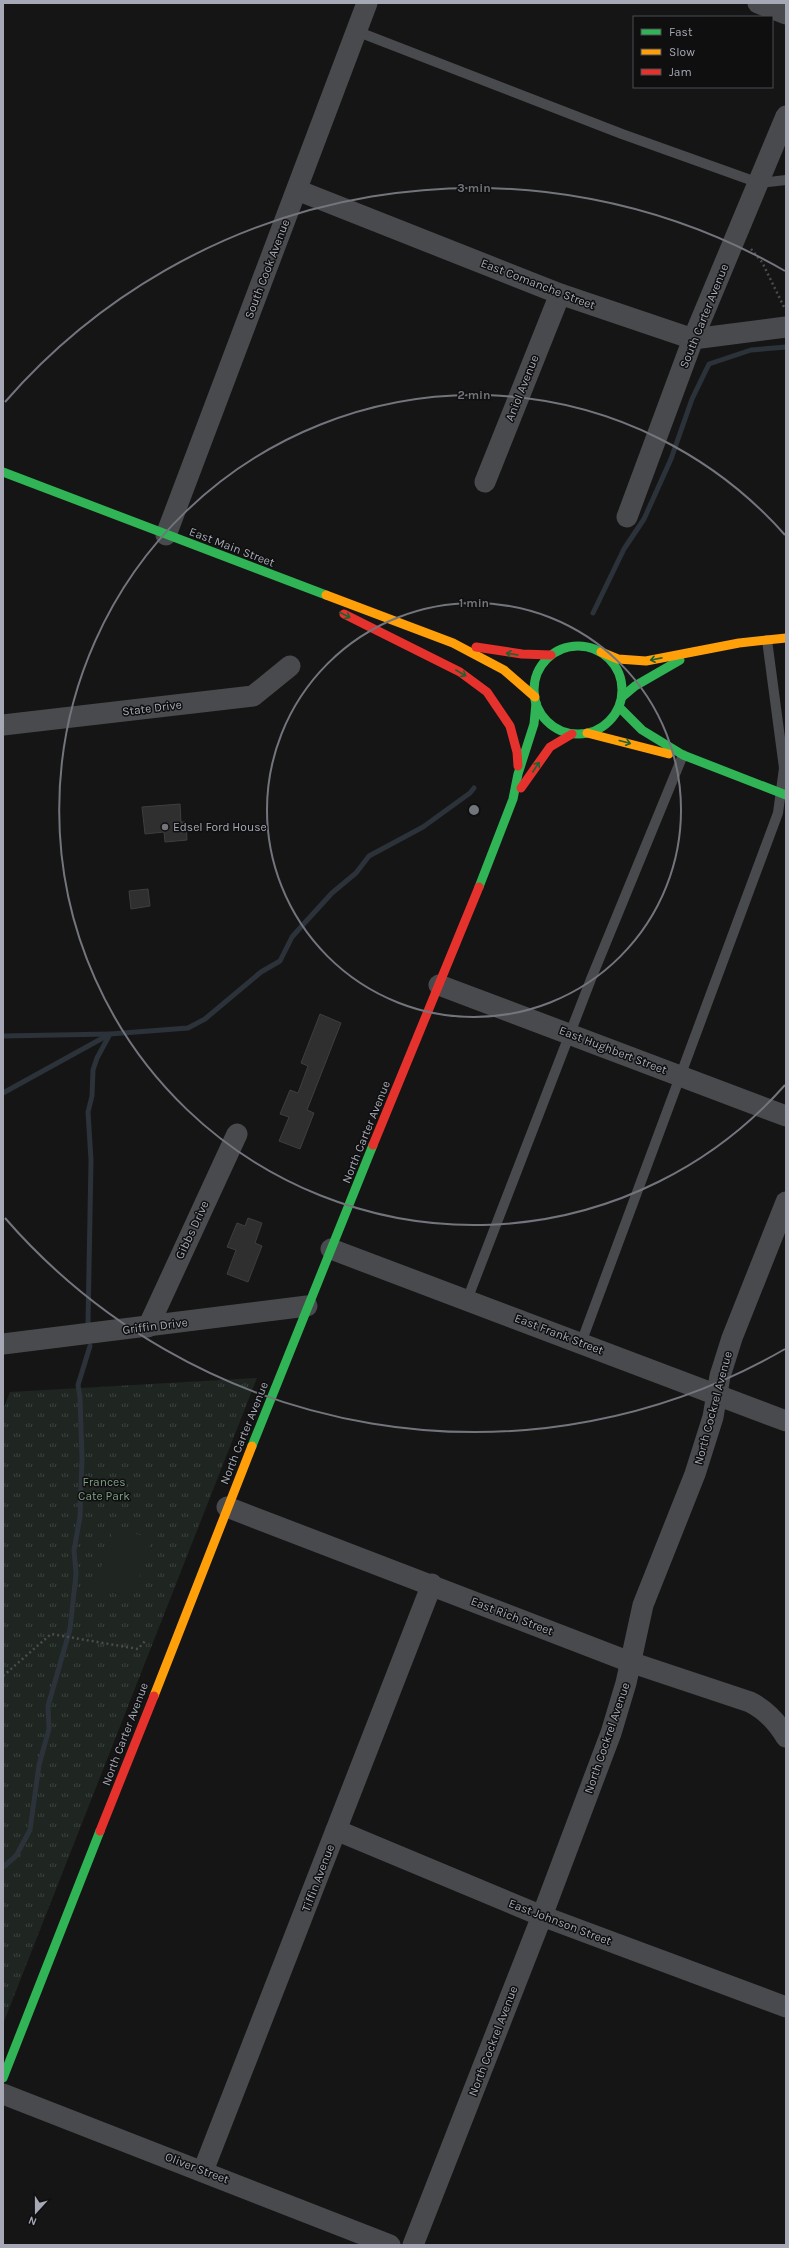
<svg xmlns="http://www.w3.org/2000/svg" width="789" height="2248" font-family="Karla,sans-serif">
	<defs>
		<pattern id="grass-tufts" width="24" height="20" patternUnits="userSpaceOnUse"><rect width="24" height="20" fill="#1f2520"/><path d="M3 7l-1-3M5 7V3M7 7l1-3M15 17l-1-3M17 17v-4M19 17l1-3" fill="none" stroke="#3d423e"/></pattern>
	</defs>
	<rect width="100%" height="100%" fill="#151515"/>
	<path fill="url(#grass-tufts)" d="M257,1378L3,2024V1410L10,1392Z"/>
	<path fill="#1f2520" d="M114,1527L152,1539L132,1598L95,1586Z"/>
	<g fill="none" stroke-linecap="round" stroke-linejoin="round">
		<g stroke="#2c3239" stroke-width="5">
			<path d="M593,613L624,549L644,519L671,459L692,399L709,364L751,350L786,347"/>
			<path d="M3,1036L110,1034L97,1058L93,1070L92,1096L88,1112L91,1160L88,1323"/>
			<path d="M3,1093L110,1034L188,1028L205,1019L261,972L280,961L292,937L300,928L332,893L356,873L369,856L423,827L470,793L474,788"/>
			<path d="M3,1867L16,1856L30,1830L39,1765L49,1729L48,1706L70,1629L76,1574L74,1550L80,1517L82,1459L80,1397L78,1385L90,1346"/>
		</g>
	</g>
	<g fill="#2f2f30" stroke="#3d3e41">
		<path d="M180,804L181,822H186L187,840L165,842L164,832L145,834L142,807Z"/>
		<path d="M148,889L150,906L131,909L129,891Z"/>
		<path d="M320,1014L341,1023L307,1110L314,1113L300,1149L279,1141L289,1117L280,1114L290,1090L298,1093L308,1066L301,1063Z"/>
		<path d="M248,1218L262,1223L255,1243L262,1246L248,1282L227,1274L236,1250L227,1247L237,1223L245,1226Z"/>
	</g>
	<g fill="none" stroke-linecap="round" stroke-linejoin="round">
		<g stroke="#4b4b4f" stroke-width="2.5" stroke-dasharray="2 3" stroke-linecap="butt">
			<path d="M751,249L762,262L785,309"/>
			<path d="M3,1676L51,1634L138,1649L145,1641"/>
		</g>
		<g stroke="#494a4d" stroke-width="10">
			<path d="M356,31L622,134L759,183L786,180"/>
			<path d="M467,1300L591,979L683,755"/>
			<path d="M581,1343L778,813L784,768L767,640"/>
		</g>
		<g stroke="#494a4d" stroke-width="21">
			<path d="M758,3L786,14"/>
			<path d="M297,190L560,294L693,339L786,327"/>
			<path d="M485,482L560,294"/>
			<path d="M627,517L693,339L786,116"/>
			<path d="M166,535L367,3"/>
			<path d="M3,725L253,696L290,666"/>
			<path d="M439,985L786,1116"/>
			<path d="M331,1249L786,1421"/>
			<path d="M148,1327L237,1134"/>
			<path d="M3,1344L307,1306"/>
			<path d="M227,1507L630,1662L750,1702C766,1710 777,1722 786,1737"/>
			<path d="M336,1830L542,1916L786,2007"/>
			<path d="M3,2094L390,2245"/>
			<path d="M203,2171L432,1584"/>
			<path d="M413,2245L542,1916L611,1733L626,1683L643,1605L695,1474L713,1417L720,1376L732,1338L786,1202"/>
		</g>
		<g stroke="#30b455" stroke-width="9">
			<path d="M3,472L326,595"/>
			<circle cx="578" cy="690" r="44"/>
			<path d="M622,697L635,686L680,660"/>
			<path d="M619,707L642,730L683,755L786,795"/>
			<path d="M479,887L513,799L518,774L534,724L536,703"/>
			<path d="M252,1446L373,1145"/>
			<path d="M3,2078L100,1831"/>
		</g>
		<g stroke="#ff9f0a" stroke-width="9">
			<path d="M326,595L453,643L504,670L535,697"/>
			<path d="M601,652L618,659L646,661L739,643L786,638"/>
			<path d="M587,733L669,754"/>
			<path d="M154,1696L252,1446"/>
		</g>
		<g stroke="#e5322d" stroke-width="9">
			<path d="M344,614L460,672L487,692L510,726L517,752L518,766"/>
			<path d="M476,647L522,654L551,655"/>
			<path d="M521,788L550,747L572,734"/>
			<path d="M373,1145L479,887"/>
			<path d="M100,1831L154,1696"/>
		</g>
	</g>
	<defs><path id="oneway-shaft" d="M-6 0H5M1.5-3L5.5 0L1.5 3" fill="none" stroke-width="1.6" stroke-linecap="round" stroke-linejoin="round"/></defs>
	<g stroke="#206232">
		<use href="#oneway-shaft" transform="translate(345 615) rotate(27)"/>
		<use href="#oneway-shaft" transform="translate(512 654) rotate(-171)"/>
		<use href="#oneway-shaft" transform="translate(656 659) rotate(169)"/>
		<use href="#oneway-shaft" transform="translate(461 673) rotate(30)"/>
		<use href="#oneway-shaft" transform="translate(625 742) rotate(15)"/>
		<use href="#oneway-shaft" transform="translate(536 767) rotate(-57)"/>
	</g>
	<g fill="none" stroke="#73757d" stroke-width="2">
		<circle cx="474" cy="810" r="207"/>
		<path d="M785 1085A415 415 0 1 1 785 535"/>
		<path d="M785 1349A622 622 0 0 1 5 1218M5 402A622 622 0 0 1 785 271"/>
	</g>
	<circle fill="#73757d" stroke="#0f0f10" stroke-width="1.5" cx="165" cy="827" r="4"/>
	<g text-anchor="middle" stroke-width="3" stroke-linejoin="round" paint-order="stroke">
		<g font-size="12" fill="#a6a9b5" stroke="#0f0f10">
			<text transform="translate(267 269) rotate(-69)" y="4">South Cook Avenue</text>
			<text transform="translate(538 284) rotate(21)" y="4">East Comanche Street</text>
			<text transform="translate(704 316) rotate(-68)" y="4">South Carter Avenue</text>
			<text transform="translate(522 388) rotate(-68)" y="4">Aniol Avenue</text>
			<text transform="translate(232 547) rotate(21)" y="4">East Main Street</text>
			<text transform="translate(152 708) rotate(-7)" y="4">State Drive</text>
			<text transform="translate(613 1050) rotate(21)" y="4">East Hughbert Street</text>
			<text transform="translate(366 1132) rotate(-68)" y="4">North Carter Avenue</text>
			<text transform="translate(192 1230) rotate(-65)" y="4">Gibbs Drive</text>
			<text transform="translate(155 1326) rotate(-7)" y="4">Griffin Drive</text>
			<text transform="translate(559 1334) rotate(21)" y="4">East Frank Street</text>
			<text transform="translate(713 1408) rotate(-75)" y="4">North Cockrel Avenue</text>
			<text transform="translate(244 1433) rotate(-68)" y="4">North Carter Avenue</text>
			<text transform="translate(512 1616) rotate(21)" y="4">East Rich Street</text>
			<text transform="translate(125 1734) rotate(-69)" y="4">North Carter Avenue</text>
			<text transform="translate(607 1738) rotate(-71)" y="4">North Cockrel Avenue</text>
			<text transform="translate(318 1878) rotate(-69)" y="4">Tiffin Avenue</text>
			<text transform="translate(560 1922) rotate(21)" y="4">East Johnson Street</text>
			<text transform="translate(493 2041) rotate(-69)" y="4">North Cockrel Avenue</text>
			<text transform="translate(197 2168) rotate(21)" y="4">Oliver Street</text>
		</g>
		<g font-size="12" fill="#a6a9b5" stroke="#0f0f10" text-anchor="start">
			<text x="173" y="831">Edsel Ford House</text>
		</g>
		<g font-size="12" fill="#7e9f85" stroke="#0f0f10">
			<text x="104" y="1486">Frances<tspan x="104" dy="14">Cate Park</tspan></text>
		</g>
	</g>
	<circle cx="474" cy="810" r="6" fill="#73757d" stroke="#0f0f10" stroke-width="2"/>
	<g font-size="12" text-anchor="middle" font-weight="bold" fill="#73757d" stroke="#0f0f10" stroke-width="3" stroke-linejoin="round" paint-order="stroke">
		<text x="474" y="192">3 min</text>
		<text x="474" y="399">2 min</text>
		<text x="474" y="607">1 min</text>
	</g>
	<rect width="789" height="2248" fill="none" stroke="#a6a9b5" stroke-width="8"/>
	<rect x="633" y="16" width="140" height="72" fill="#0f0f10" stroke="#4b4d52"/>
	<rect x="641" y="29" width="20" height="6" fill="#30b455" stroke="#4b4d52"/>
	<text x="669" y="36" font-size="12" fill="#a6a9b5">Fast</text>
	<rect x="641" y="49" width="20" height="6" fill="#ff9f0a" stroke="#4b4d52"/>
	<text x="669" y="56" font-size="12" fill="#a6a9b5">Slow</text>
	<rect x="641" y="69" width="20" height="6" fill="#e5322d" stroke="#4b4d52"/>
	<text x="669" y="76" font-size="12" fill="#a6a9b5">Jam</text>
	<g transform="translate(36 2212) rotate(201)" stroke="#0f0f10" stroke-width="3" paint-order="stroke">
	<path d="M0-3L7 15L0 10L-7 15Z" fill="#a6a9b5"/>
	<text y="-6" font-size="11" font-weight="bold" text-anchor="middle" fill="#a6a9b5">N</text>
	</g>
</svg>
